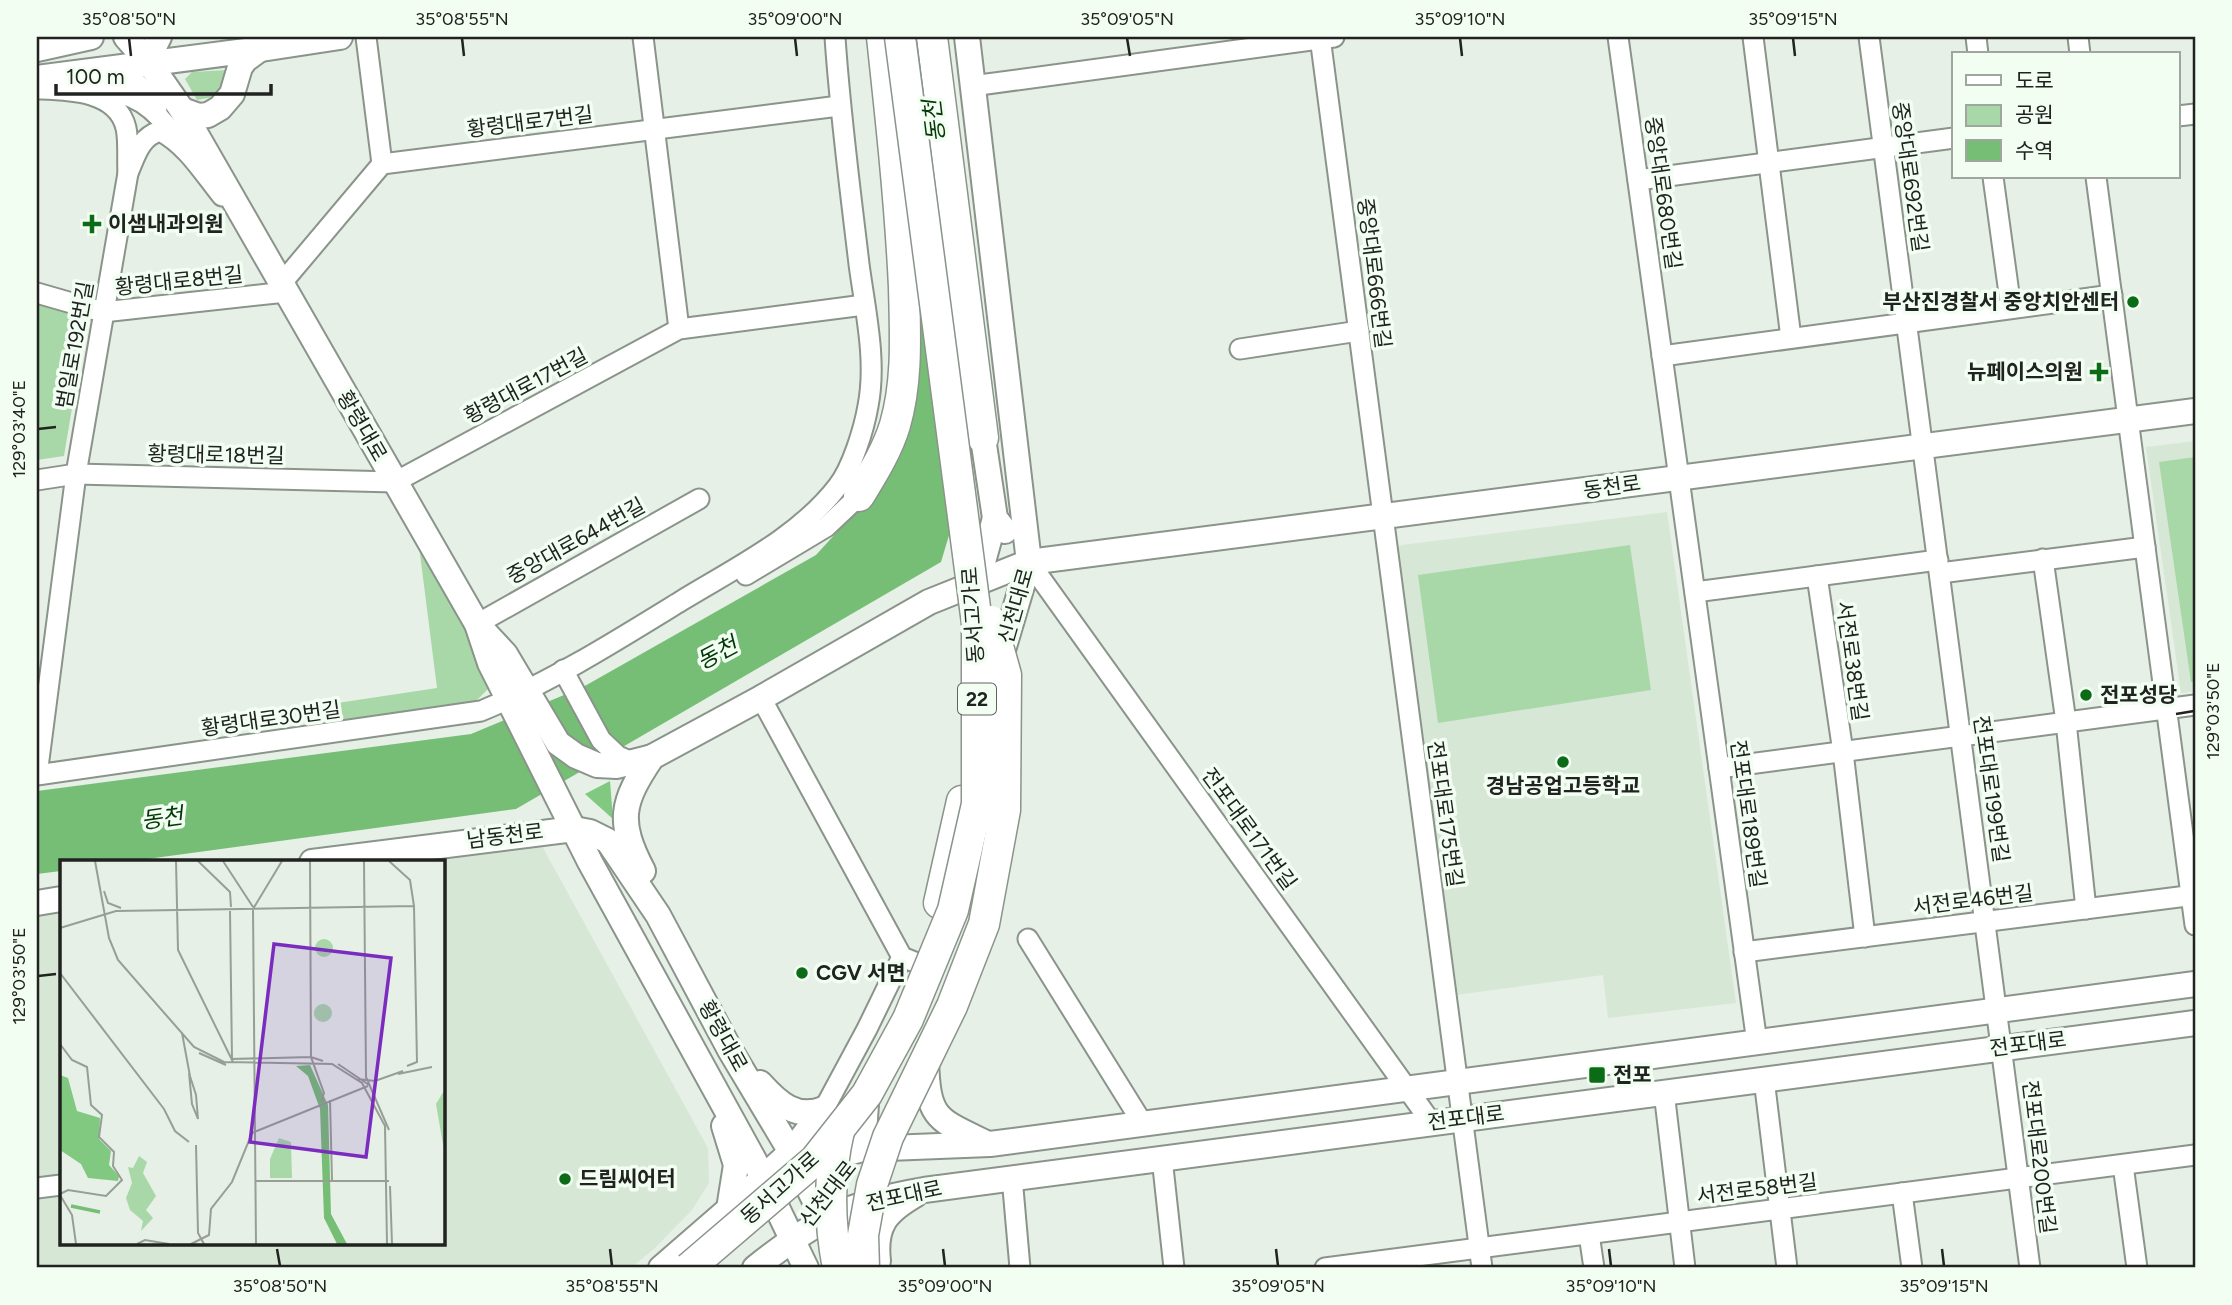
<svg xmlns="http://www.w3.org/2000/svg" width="2232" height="1305" font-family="Figtree,'Noto Sans KR',sans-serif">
	<rect width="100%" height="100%" fill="#e6f0e6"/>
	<g fill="#d7e7d6">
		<path d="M2195,441V691L2181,693L2146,447Z"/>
		<path d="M1667,512L1736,1003L1608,1018L1603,975L1456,995L1395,549L1402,545Z"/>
		<path d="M542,846L708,1148L709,1183L692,1210L655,1248L631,1268H37V916L61,913V1244H443V862H422Z"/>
	</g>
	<g fill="#a9d8a8">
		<path d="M227,70L219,96L197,100L185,79L192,72Z"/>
		<path d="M37,303L87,319L64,456L37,460Z"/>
		<path d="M2195,457V682H2191L2159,462Z"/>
		<path d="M1630,545L1651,690L1438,723L1418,575Z"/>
		<path d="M419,546L481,655L490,687L474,703L306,727L304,708L437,688Z"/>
	</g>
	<path fill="#81c980" d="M610,781L613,819L585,794Z"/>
	<path fill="#76be76" d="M880,37H944L993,389L941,562L516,809L125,862H61V871L37,874V791L471,734L583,687L816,555L858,509L900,436Z"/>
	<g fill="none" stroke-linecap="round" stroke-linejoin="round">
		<defs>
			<g id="minor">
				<path d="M366,37L382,164"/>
				<path d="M643,37L679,329"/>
				<path d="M1320,37L1482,1268"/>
				<path d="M1618,37L1757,1043"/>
				<path d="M1753,37L1791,338"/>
				<path d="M1869,37L2030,1268"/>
				<path d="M1976,37L1978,54"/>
				<path d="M2078,37L2080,54"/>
				<path d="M109,74C137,75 142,88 157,110"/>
				<path d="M972,86L1334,37"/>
				<path d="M37,89C68,90 117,90 126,128C129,142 127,159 128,173C136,155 140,137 160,131C187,145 204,174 222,196"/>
				<path d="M95,90C133,90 156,109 176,138"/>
				<path d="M2178,116L2195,114"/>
				<path d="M128,173L76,474L37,775L481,711C551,682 616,641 681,601C735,568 799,537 838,486C852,468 864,429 868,406C877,360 865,310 859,264C850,188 840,113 835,37"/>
				<path d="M1993,177L2011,308"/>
				<path d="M2096,177L2195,925"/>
				<path d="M1638,180L1954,138"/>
				<path d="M281,284L382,164L839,106"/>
				<path d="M37,293L103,312L286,292"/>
				<path d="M1240,349L1359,331"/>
				<path d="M1662,356L2112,295"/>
				<path d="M37,480L76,474L395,482L679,329L864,305"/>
				<path d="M2043,559L2066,722L2086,909"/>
				<path d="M1029,562L1431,1122"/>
				<path d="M1940,573L2145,547"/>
				<path d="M746,575L826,527L859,496"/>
				<path d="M1817,576L1843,752L1865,937"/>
				<path d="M1695,592L1938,560"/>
				<path d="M477,624L699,499"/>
				<path d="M563,670L601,740L618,756L634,763"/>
				<path d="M761,698L902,957L922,965"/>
				<path d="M1719,768L2195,705"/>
				<path d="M1028,939L1143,1124"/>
				<path d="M1744,952L2195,895"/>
				<path d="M1764,1079L1787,1268"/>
				<path d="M1664,1092L1685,1268"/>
				<path d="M824,1109L867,1029L902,957"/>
				<path d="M1162,1158L1174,1268"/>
				<path d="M2123,1165L2137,1268"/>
				<path d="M1012,1177L1020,1268"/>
				<path d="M37,1188L61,1185"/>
				<path d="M1902,1193L1912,1268"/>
				<path d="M1589,1234L1594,1268"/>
				<path d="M1325,1268L2195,1155"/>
			</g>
			<g id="major">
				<path d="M126,37L150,64L182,110L477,624L490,663L590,862L754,1160L806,1268"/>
				<path d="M967,37L1029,562L1000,660"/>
				<path d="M37,49L91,37"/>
				<path d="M150,64L151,53L159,37"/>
				<path d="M37,78L260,49L340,37"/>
				<path d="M182,110L199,116L208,115L220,108L232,94L240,67L245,60L260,49"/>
				<path d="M983,438L995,518L1005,531"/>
				<path d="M975,591L995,518"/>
				<path d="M477,624L505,654L558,743L576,756L597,765L617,766L652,757L761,698L929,602L1029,562L2195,411"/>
				<path d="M312,862L574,829L590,832L608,841L658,915L730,1050L791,1152L830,1232"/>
				<path d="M643,871C617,821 621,803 652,757"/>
				<path d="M37,903L61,899"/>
				<path d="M926,1060C928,1119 936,1119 986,1143"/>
				<path d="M760,1083C778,1103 796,1120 824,1109"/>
				<path d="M724,1126L736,1165L729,1209"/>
				<path d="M863,1149L867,1089"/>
				<path d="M763,1178L797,1165L863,1149L990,1144L2195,984"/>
				<path d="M878,1261C874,1225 886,1212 915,1195"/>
				<path d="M661,1268L729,1209L791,1152L824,1109"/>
				<path d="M755,1268C815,1220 848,1203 924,1190L2195,1023"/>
			</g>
			<g id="highway">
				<path d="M932,37L983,438"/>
				<path d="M859,496C873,473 887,451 895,425C908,380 905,333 904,287C900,203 891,120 882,37"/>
				<path d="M939,903L962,801"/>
			</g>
		</defs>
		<use href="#minor" stroke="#8a948a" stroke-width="23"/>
		<use href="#major" stroke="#8a948a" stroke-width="28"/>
		<use href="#highway" stroke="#8a948a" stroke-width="33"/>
		<use href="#minor" stroke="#fff" stroke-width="19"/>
		<use href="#major" stroke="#fff" stroke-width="24"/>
		<use href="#highway" stroke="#fff" stroke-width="30"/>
		<defs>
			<g id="highway-bridge">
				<path d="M689,1268L815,1160L867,1094L908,1019L953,910L977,804V623L900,37"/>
				<path d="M838,1268C829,1222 828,1177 839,1131"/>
				<path d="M864,1268L863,1235L872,1185L888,1137L952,1006L984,924L1005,810L1006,675L991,621"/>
			</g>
		</defs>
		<use href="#highway-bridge" stroke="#8a948a" stroke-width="33" stroke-linecap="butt"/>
		<use href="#highway-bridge" stroke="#fff" stroke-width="30"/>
	</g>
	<path fill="none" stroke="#20231f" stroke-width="2.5" d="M129,38L131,56M462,38L464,56M795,38L797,56M1127,38L1130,56M1460,38L1462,56M1793,38L1795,56M38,429L56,427M2176,714L2194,711M38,976L56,974M277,1249L280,1266M610,1249L612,1266M943,1249L945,1266M1276,1249L1278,1266M1609,1249L1611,1266M1942,1249L1944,1266"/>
	<g fill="#0b6b17" stroke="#f3fef3" stroke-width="2.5">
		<path d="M88.5 213.5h7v7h7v7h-7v7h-7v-7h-7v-7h7z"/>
		<circle cx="2133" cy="302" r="7"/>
		<path d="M2095.5 361.5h7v7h7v7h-7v7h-7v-7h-7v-7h7z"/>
		<circle cx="2086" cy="695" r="7"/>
		<circle cx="1563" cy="762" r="7"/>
		<circle cx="802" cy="973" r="7"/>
		<rect x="1588" y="1066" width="18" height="18" rx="3.5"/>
		<circle cx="565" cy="1179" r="7"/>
	</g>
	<g text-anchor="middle" stroke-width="7" stroke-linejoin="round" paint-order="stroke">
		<rect fill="#f3fef3" stroke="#5f655f" stroke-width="2" x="958" y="683.5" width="38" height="31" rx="5"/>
		<g font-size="19" font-weight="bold" fill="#20231f">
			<text x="977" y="706">22</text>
		</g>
		<g font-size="21" fill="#20231f" stroke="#f3fef3">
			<text transform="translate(530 122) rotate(-7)" y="7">황령대로7번길</text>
			<text transform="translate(1910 177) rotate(82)" y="7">중앙대로692번길</text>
			<text transform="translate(1663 193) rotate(82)" y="7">중앙대로680번길</text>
			<text transform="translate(1374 273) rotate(83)" y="7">중앙대로666번길</text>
			<text transform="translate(179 281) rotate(-6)" y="7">황령대로8번길</text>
			<text transform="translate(75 345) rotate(-80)" y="7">범일로192번길</text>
			<text transform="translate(526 386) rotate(-28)" y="7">황령대로17번길</text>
			<text transform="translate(362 426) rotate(60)" y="7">황령대로</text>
			<text transform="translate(216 455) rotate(1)" y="7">황령대로18번길</text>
			<text transform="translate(1612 487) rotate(-8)" y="7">동천로</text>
			<text transform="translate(576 541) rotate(-29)" y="7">중앙대로644번길</text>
			<text transform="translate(1016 606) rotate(-74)" y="7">신천대로</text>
			<text transform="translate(973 615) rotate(-94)" y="7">동서고가로</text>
			<text transform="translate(1852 661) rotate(82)" y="7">서전로38번길</text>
			<text transform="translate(271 719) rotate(-8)" y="7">황령대로30번길</text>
			<text transform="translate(1991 789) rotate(82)" y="7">전포대로199번길</text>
			<text transform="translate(1445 814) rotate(82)" y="7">전포대로175번길</text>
			<text transform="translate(1748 814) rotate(82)" y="7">전포대로189번길</text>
			<text transform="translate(1249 829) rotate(54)" y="7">전포대로171번길</text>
			<text transform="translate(505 836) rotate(-7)" y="7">남동천로</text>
			<text transform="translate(1973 900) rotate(-7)" y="7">서전로46번길</text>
			<text transform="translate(723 1036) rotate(61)" y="7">황령대로</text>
			<text transform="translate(2028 1044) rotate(-7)" y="7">전포대로</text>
			<text transform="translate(1466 1118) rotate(-7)" y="7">전포대로</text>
			<text transform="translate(2039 1157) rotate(83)" y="7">전포대로200번길</text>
			<text transform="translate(780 1188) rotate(-42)" y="7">동서고가로</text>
			<text transform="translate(1757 1189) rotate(-7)" y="7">서전로58번길</text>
			<text transform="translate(828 1194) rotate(-52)" y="7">신천대로</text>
			<text transform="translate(904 1196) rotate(-12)" y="7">전포대로</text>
		</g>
		<g font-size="21" font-weight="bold" fill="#20231f" stroke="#f3fef3" text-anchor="start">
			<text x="108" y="231">이샘내과의원</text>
			<text x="2119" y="309" text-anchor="end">부산진경찰서 중앙치안센터</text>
			<text x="2083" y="379" text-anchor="end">뉴페이스의원</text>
			<text x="2100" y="702">전포성당</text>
			<text x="1563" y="793" text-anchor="middle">경남공업고등학교</text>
			<text x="816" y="980">CGV 서면</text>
			<text x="1613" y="1082">전포</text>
			<text x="579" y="1186">드림씨어터</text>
		</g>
		<g font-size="23" font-style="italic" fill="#033808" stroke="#f3fef3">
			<text transform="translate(934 121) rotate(-97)" y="8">동천</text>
			<text transform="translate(717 653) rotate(-28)" y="8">동천</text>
			<text transform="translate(162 818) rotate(-8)" y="8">동천</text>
		</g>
	</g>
	<g transform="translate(60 860)">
		<rect width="385" height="385" fill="#e6f0e6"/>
		<path d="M255 88a9 9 0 1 1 18 0a9 9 0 1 1-18 0ZM254 153a9 9 0 1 1 18 0a9 9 0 1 1-18 0ZM385,229V296L376,244ZM219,278L231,282L232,318H210V299ZM79,296L87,302L83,313L96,336L86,350L93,358L81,371L83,361L70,350L66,338L72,323L68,307L73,308Z" fill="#a9d8a8"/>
		<path d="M0,215L8,218L17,251L40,258L39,279L51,291L49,305L59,316L58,321L28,318L21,304L0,290Z" fill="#81c980"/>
		<path d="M250,205L268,245L271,354L287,384H277L264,358L260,249L248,216L236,206Z" fill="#76be76"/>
		<path fill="none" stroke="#76be76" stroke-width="3.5" d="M11,346L40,352"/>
		<path fill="none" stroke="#979e96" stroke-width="2" d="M35,1L49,78L58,100L134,187L164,202L272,204L302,223L325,266L327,384M116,1L118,90L173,202M138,1L170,32L171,47M163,1L193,47M250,1L251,197L264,233L261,242M304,1L306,217L329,270M329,1L350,20L354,46L357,202L347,206M44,31L48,43L61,48M170,51L172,199M0,68L56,51L354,46M0,113L104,249L115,271L129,282M122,173L130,216M0,184L12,200L27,207L31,245L42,255L39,277L54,292L53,306L62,320L46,336L8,330L0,334M139,193L166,205M171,199L251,197L263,201M278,204L309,225M129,213L136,235L138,259L132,244ZM338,214L372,207M298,219L315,221L343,211M270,240L272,320M136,285L138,373L144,384M195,321H329M330,326L332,384M0,335L12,355L16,384M77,384L85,380L109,384M131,384L149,375L151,349L172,322L192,273L308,226M196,384L193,49L222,1"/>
		<path fill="#7b2cbf" fill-opacity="0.15" stroke="#7b2cbf" stroke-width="3.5" d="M214,84L331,98L306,297L190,282Z"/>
		<rect width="385" height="385" fill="none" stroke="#20231f" stroke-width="3.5"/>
	</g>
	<rect width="2232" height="1305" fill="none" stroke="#f3fef3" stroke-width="77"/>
	<rect x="1952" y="52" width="228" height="126" fill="#f3fef3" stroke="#9fa69e" stroke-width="2"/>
	<rect x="1966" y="75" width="35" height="10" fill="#ffffff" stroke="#9fa69e" stroke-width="2"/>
	<text x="2015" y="88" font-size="21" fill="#20231f">도로</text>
	<rect x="1966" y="105" width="35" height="21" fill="#a9d8a8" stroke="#9fa69e" stroke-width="2"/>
	<text x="2015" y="122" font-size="21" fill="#20231f">공원</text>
	<rect x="1966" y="140" width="35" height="21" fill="#76be76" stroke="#9fa69e" stroke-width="2"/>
	<text x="2015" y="158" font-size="21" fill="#20231f">수역</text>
	<path d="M56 84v10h215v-10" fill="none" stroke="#20231f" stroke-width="3.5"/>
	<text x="66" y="84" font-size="21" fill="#20231f" stroke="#f3fef3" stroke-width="5" paint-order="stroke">100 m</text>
	<rect x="38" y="38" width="2156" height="1228" fill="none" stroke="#20231f" stroke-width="2.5"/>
	<g font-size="18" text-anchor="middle" fill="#20231f">
		<text x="129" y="25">35°08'50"N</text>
		<text x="462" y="25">35°08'55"N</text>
		<text x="795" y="25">35°09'00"N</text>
		<text x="1127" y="25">35°09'05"N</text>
		<text x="1460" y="25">35°09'10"N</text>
		<text x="1793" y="25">35°09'15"N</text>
		<text transform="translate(19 429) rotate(-90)" y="6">129°03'40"E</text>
		<text transform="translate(2213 711) rotate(-90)" y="6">129°03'50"E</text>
		<text transform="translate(19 976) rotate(-90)" y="6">129°03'50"E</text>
		<text x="280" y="1292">35°08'50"N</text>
		<text x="612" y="1292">35°08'55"N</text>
		<text x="945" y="1292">35°09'00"N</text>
		<text x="1278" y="1292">35°09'05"N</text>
		<text x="1611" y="1292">35°09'10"N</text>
		<text x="1944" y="1292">35°09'15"N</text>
	</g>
</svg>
